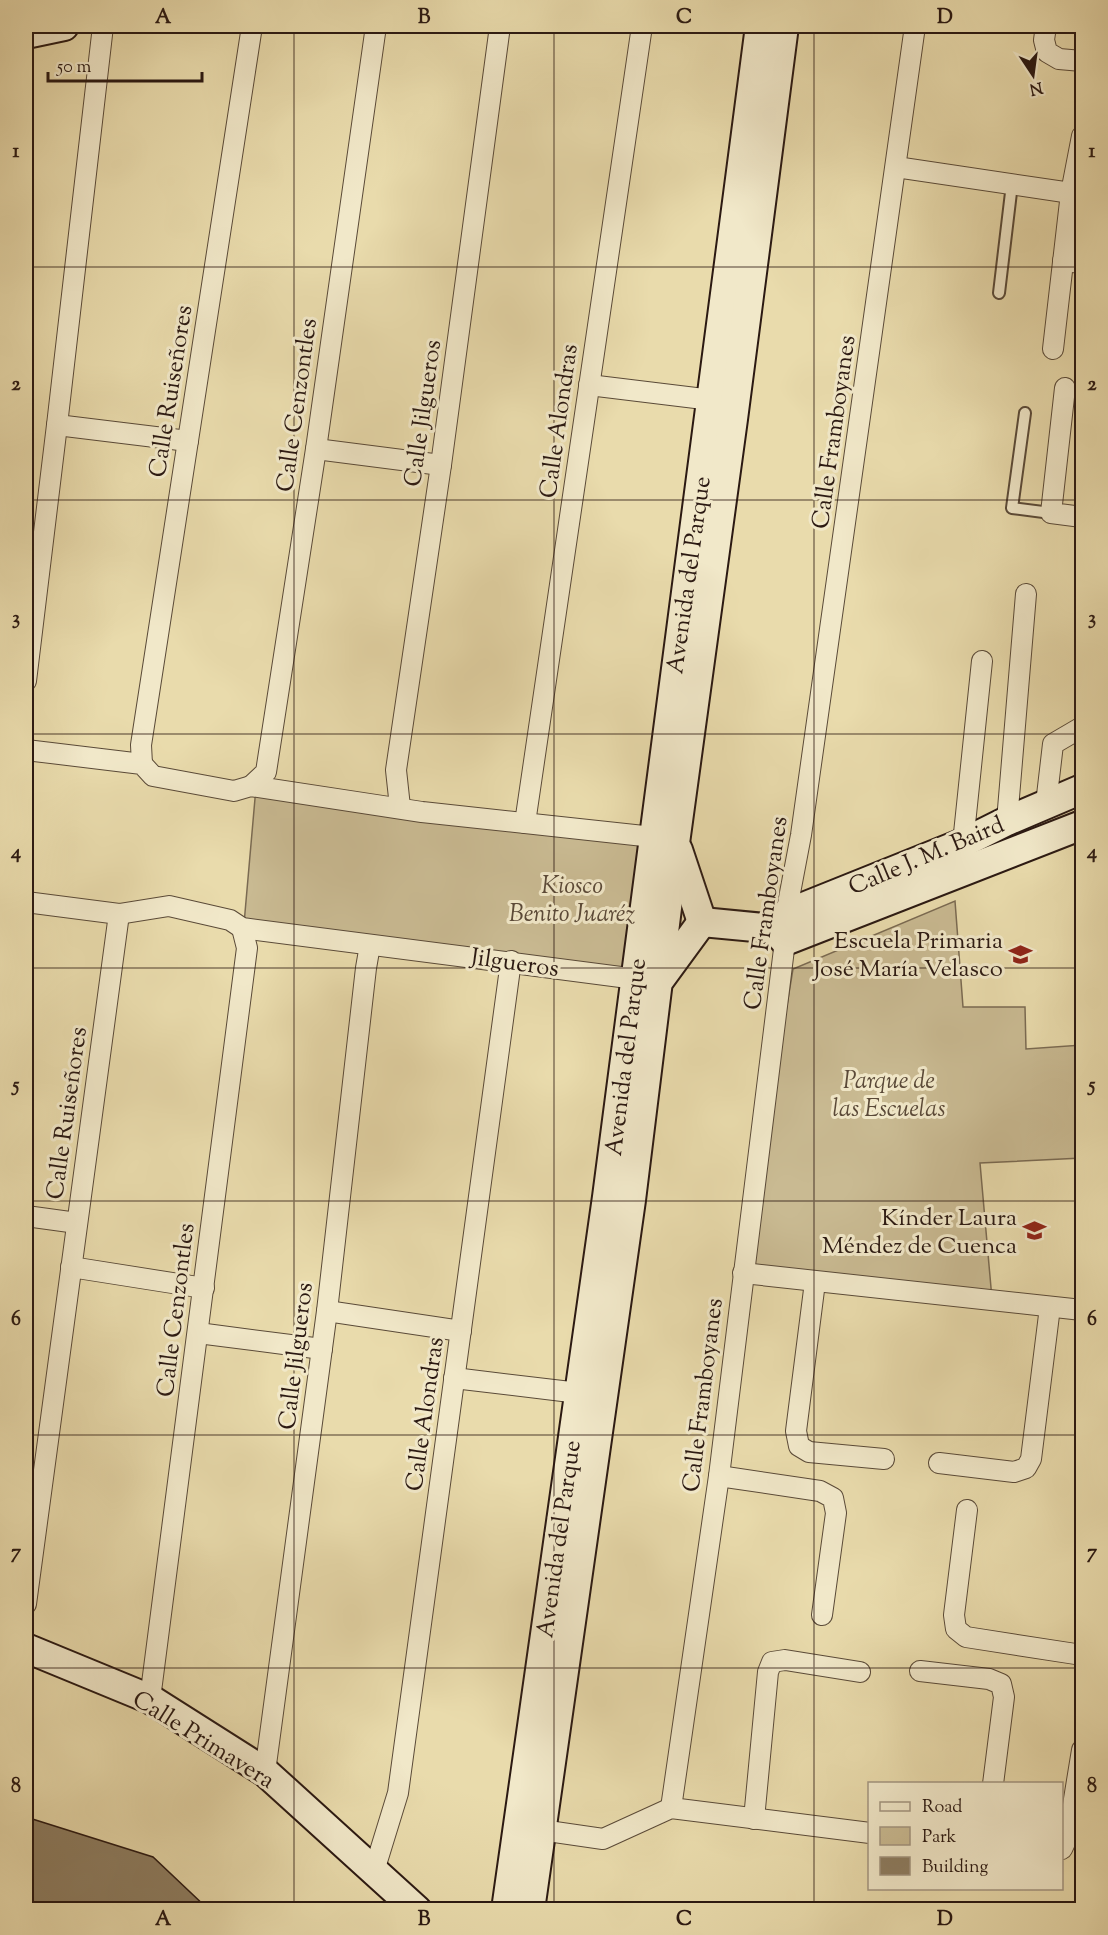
<svg xmlns="http://www.w3.org/2000/svg" width="1108" height="1935" font-family="'Sorts Mill Goudy',serif">
	<rect width="100%" height="100%" fill="#e9dbac"/>
	<filter id="stains"><feTurbulence type="fractalNoise" baseFrequency=".00333" numOctaves="4"/><feColorMatrix values="0 0 0 0 .2 0 0 0 0 .09 0 0 0 0 .02 0 0 0 .5 -.17"/></filter>
	<radialGradient id="worn" r=".72"><stop offset=".6" stop-color="#630" stop-opacity="0"/><stop offset="1" stop-color="#630" stop-opacity=".3"/></radialGradient>
	<g fill="#c9ba92" stroke="#7a6a52" stroke-width="1.5">
		<path d="M256,787L652,837L636,978L244,924Z"/>
		<path d="M955,901L963,1007H1025L1026,1049L1082,1045V1158L980,1163L992,1299L743,1273L793,969Z"/>
	</g>
	<path fill="#8e7e62" stroke="#2b1912" stroke-width="1.5" d="M26,1817L153,1857L209,1910H26Z"/>
	<g fill="none" stroke-linecap="round" stroke-linejoin="round">
		<defs>
			<g id="lane">
				<path d="M999,293L1012,184"/>
				<path d="M1025,413L1012,508L1051,513"/>
			</g>
			<g id="street">
				<path d="M1046,26L1044,40L1047,52L1059,59L1082,61"/>
				<path d="M896,167L1071,193"/>
				<path d="M1063,261L1082,263"/>
				<path d="M1053,349L1071,193L1082,136"/>
				<path d="M589,385L712,400"/>
				<path d="M1065,388L1051,513L1082,517"/>
				<path d="M57,425L188,441"/>
				<path d="M316,449L441,465"/>
				<path d="M26,681L57,425L103,26"/>
				<path d="M26,750L142,764L153,776L234,791L251,786L422,812L653,837"/>
				<path d="M142,764L141,745L252,26"/>
				<path d="M251,786L266,772L316,449L376,26"/>
				<path d="M1046,804L1053,744L1082,727"/>
				<path d="M400,807L396,770L441,465L500,26"/>
				<path d="M1007,821L1026,594"/>
				<path d="M525,823L642,26"/>
				<path d="M963,843L982,661"/>
				<path d="M26,902L119,914L169,906L230,920L242,928L636,979"/>
				<path d="M26,1216L77,1223"/>
				<path d="M71,1267L204,1288"/>
				<path d="M743,1273L1082,1310"/>
				<path d="M815,1282L796,1431L799,1446L809,1452L884,1459"/>
				<path d="M327,1311L461,1331"/>
				<path d="M198,1333L322,1349"/>
				<path d="M454,1378L579,1393"/>
				<path d="M939,1463L1014,1472L1026,1468L1031,1459L1050,1307"/>
				<path d="M719,1476L820,1491L833,1498L836,1513L822,1615"/>
				<path d="M967,1510L954,1615L956,1629L966,1637L1082,1655"/>
				<path d="M26,1604L119,914"/>
				<path d="M920,1671L989,1679L1001,1684L1004,1697L993,1784"/>
				<path d="M150,1699L247,948L242,928"/>
				<path d="M265,1772L327,1311L366,968L370,945"/>
				<path d="M671,1808L719,1476L785,941L786,914L801,835L915,26"/>
				<path d="M754,1819L768,1672L772,1662L785,1660L860,1672"/>
				<path d="M541,1830L603,1839L671,1808L870,1833"/>
				<path d="M1062,1849L1068,1836L1082,1750"/>
				<path d="M374,1871L398,1793L511,961"/>
			</g>
			<g id="secondary">
				<path d="M26,34L64,26"/>
				<path d="M678,850L702,922"/>
				<path d="M702,922L775,929L785,941L1082,825"/>
				<path d="M775,929L786,914L963,843L1007,821L1082,789"/>
				<path d="M661,978L702,922"/>
				<path d="M26,1648L150,1699L265,1772L417,1910"/>
				<path d="M506,1910L607,1197L760,26"/>
				<path d="M530,1910L631,1200L675,843L733,419L784,26"/>
			</g>
		</defs>
		<use href="#lane" stroke="#5a4a38" stroke-width="14"/>
		<use href="#street" stroke="#5a4a38" stroke-width="22"/>
		<use href="#secondary" stroke="#2b1912" stroke-width="32"/>
		<use href="#lane" stroke="#f1e8c9" stroke-width="10"/>
		<use href="#street" stroke="#f1e8c9" stroke-width="20"/>
		<use href="#secondary" stroke="#f1e8c9" stroke-width="28"/>
	</g>
	<path fill="none" stroke="#2b1912" stroke-width="1.5" stroke-opacity="0.55" d="M294,26V1910M554,26V1910M814,26V1910M26,267H1082M26,500H1082M26,734H1082M26,968H1082M26,1201H1082M26,1435H1082M26,1668H1082"/>
	<defs>
		<symbol id="school-bare" viewBox="-9 -9 18 18"><path d="M0-5L7-2L0 1L-7-2ZM-4 1L0 2.5L4 1V4Q0 6-4 4Z" fill="#8f2418" stroke="#f1e8c9" stroke-width="2.5" paint-order="stroke"/></symbol>
	</defs>
	<g fill-rule="evenodd">
		<use href="#school-bare" x="1004" y="938" width="33" height="33"/>
		<use href="#school-bare" x="1018" y="1214" width="33" height="33"/>
	</g>
	<g text-anchor="middle" stroke-width="6" stroke-linejoin="round" paint-order="stroke">
		<g font-size="24" fill="#2b1912" stroke="#f1e8c9">
			<text transform="translate(170 391) rotate(-81)" y="8">Calle Ruiseñores</text>
			<text transform="translate(296 405) rotate(-82)" y="8">Calle Cenzontles</text>
			<text transform="translate(422 413) rotate(-82)" y="8">Calle Jilgueros</text>
			<text transform="translate(558 421) rotate(-82)" y="8">Calle Alondras</text>
			<text transform="translate(833 432) rotate(-82)" y="8">Calle Framboyanes</text>
			<text transform="translate(688 575) rotate(-82)" y="8">Avenida del Parque</text>
			<text transform="translate(926 855) rotate(-23)" y="8">Calle J. M. Baird</text>
			<text transform="translate(765 913) rotate(-82)" y="8">Calle Framboyanes</text>
			<text transform="translate(515 962) rotate(8)" y="8">Jilgueros</text>
			<text transform="translate(625 1057) rotate(-83)" y="8">Avenida del Parque</text>
			<text transform="translate(66 1113) rotate(-82)" y="8">Calle Ruiseñores</text>
			<text transform="translate(175 1310) rotate(-83)" y="8">Calle Cenzontles</text>
			<text transform="translate(295 1356) rotate(-83)" y="8">Calle Jilgueros</text>
			<text transform="translate(702 1395) rotate(-83)" y="8">Calle Framboyanes</text>
			<text transform="translate(424 1414) rotate(-82)" y="8">Calle Alondras</text>
			<text transform="translate(558 1539) rotate(-82)" y="8">Avenida del Parque</text>
			<text transform="translate(204 1739) rotate(32)" y="8">Calle Primavera</text>
		</g>
		<g font-size="24" font-style="italic" fill="#5a4938" stroke="#f1e8c9">
			<text x="572" y="893">Kiosco<tspan x="572" dy="28">Benito Juaréz</tspan></text>
			<text x="889" y="1088">Parque de<tspan x="889" dy="28">las Escuelas</tspan></text>
		</g>
		<g font-size="24" fill="#2b1912" stroke="#f1e8c9" text-anchor="end">
			<text x="1003" y="948">Escuela Primaria<tspan x="1003" dy="28">José María Velasco</tspan></text>
			<text x="1017" y="1225">Kínder Laura<tspan x="1017" dy="28">Méndez de Cuenca</tspan></text>
		</g>
	</g>
	<rect width="1108" height="1935" fill="none" stroke="#e9dbac" stroke-width="66"/>
	<rect x="868" y="1782" width="195" height="108" fill="#f1e8c9" stroke="#a29580" stroke-width="1.5"/>
	<rect x="880" y="1802" width="30" height="9" fill="#f1e8c9" stroke="#a29580" stroke-width="1.5"/>
	<text x="922" y="1812" font-size="18" fill="#2b1912">Road</text>
	<rect x="880" y="1827" width="30" height="18" fill="#c9ba92" stroke="#a29580" stroke-width="1.5"/>
	<text x="922" y="1842" font-size="18" fill="#2b1912">Park</text>
	<rect x="880" y="1857" width="30" height="18" fill="#8e7e62" stroke="#a29580" stroke-width="1.5"/>
	<text x="922" y="1872" font-size="18" fill="#2b1912">Building</text>
	<g transform="translate(1033 75) rotate(167)" stroke="#f1e8c9" stroke-width="4.5" paint-order="stroke">
	<path d="M0-4.5L10 22L0 15L-10 22Z" fill="#2b1912"/>
	<text y="-9" font-size="16" font-weight="bold" text-anchor="middle" fill="#2b1912">N</text>
	</g>
	<path d="M48 72v9h154v-9" fill="none" stroke="#2b1912" stroke-width="3"/>
	<text x="57" y="72" font-size="18" fill="#2b1912" stroke="#f1e8c9" stroke-width="4.5" paint-order="stroke">50 m</text>
	<rect x="33" y="33" width="1042" height="1869" fill="none" stroke="#2b1912" stroke-width="2"/>
	<g font-size="20" text-anchor="middle" font-weight="bold" fill="#2b1912">
		<text x="163" y="23">A</text>
		<text x="424" y="23">B</text>
		<text x="684" y="23">C</text>
		<text x="945" y="23">D</text>
		<text x="16" y="157">1</text>
		<text x="1092" y="157">1</text>
		<text x="16" y="390">2</text>
		<text x="1092" y="390">2</text>
		<text x="16" y="624">3</text>
		<text x="1092" y="624">3</text>
		<text x="16" y="858">4</text>
		<text x="1092" y="858">4</text>
		<text x="16" y="1091">5</text>
		<text x="1092" y="1091">5</text>
		<text x="16" y="1325">6</text>
		<text x="1092" y="1325">6</text>
		<text x="16" y="1558">7</text>
		<text x="1092" y="1558">7</text>
		<text x="16" y="1792">8</text>
		<text x="1092" y="1792">8</text>
		<text x="163" y="1925">A</text>
		<text x="424" y="1925">B</text>
		<text x="684" y="1925">C</text>
		<text x="945" y="1925">D</text>
	</g>
	<rect width="100%" height="100%" filter="url(#stains)"/>
	<rect width="100%" height="100%" fill="url(#worn)"/>
</svg>
